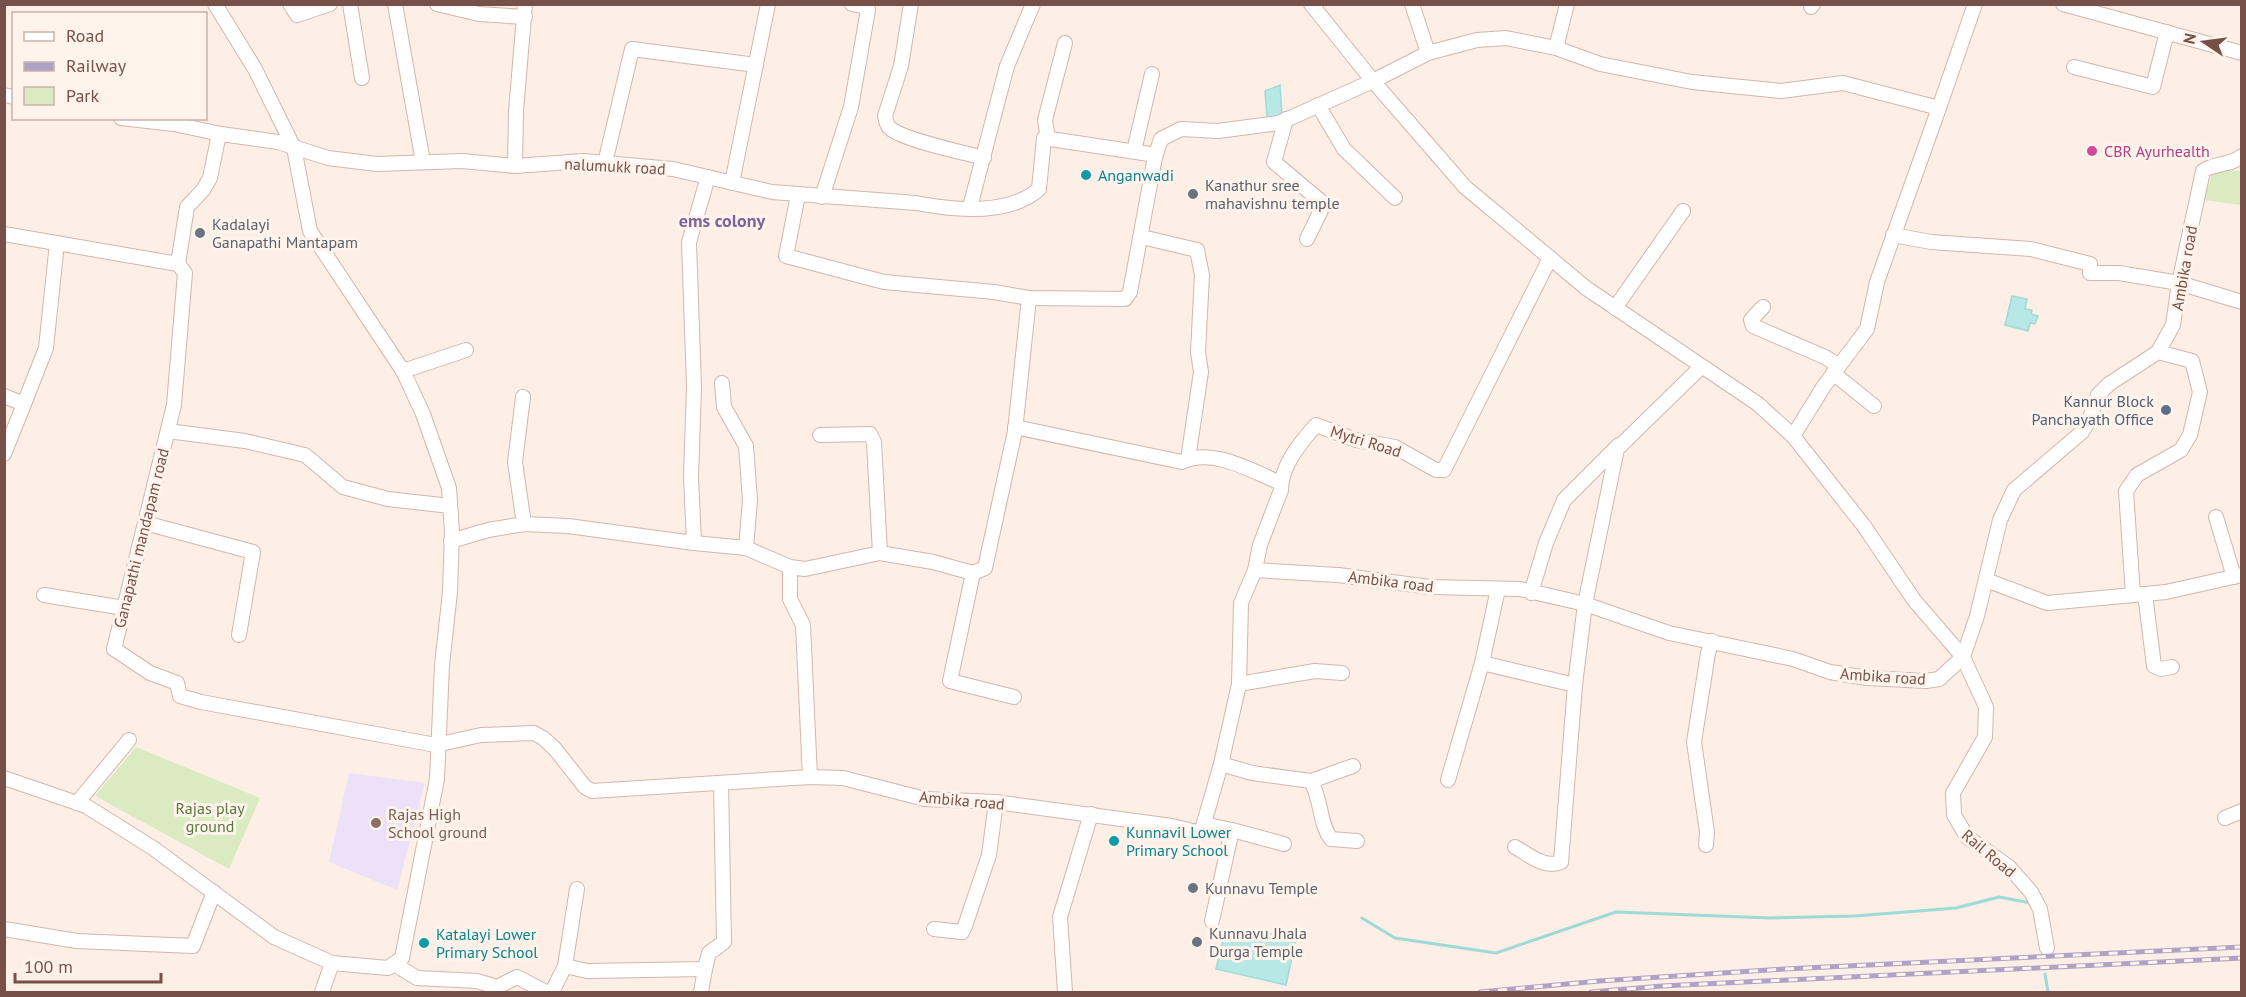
<svg xmlns="http://www.w3.org/2000/svg" width="2246" height="997" font-family="'PT Sans',sans-serif">
	<rect width="100%" height="100%" fill="#fdefe5"/>
	<path fill="#ece1f9" d="M349,773L425,783L397,890L329,862Z"/>
	<g fill="#daebc2">
		<path d="M2221,170L2241,171V205L2203,200L2212,174Z"/>
		<path d="M136,747L260,798L229,869L95,796Z"/>
	</g>
	<g fill="#b8e8e6" stroke="#9edad9" stroke-width="1.5">
		<path d="M1280,85L1282,116L1267,117L1265,91Z"/>
		<path d="M2012,296L2027,299L2025,309L2032,310L2031,314L2038,316L2035,324L2030,323L2028,331L2005,325Z"/>
		<path d="M1258,931L1296,939L1286,985L1216,969L1225,933L1255,941Z"/>
	</g>
	<g fill="none" stroke-linecap="round" stroke-linejoin="round">
		<g stroke="#9edad9" stroke-width="3">
			<path d="M1362,918L1395,938L1496,953L1616,912L1770,918L1855,916L1956,908L1999,897L2031,903"/>
			<path d="M2045,974L2048,992"/>
		</g>
		<defs>
			<g id="minor">
				<path d="M290,4L297,15L330,4"/>
				<path d="M350,4L362,78"/>
				<path d="M395,4L423,162"/>
				<path d="M437,4L479,14L525,17"/>
				<path d="M911,4L901,66L885,116C886,121 887,126 891,129C907,141 962,152 984,158"/>
				<path d="M1311,4L1373,81L1465,187L1586,288L1758,404L1793,436L1864,526L1914,600L1963,657L1986,707L1985,737L1953,793L1954,815L1967,837L2009,867L2031,892L2040,909L2047,948"/>
				<path d="M1412,4L1428,53"/>
				<path d="M2063,4L2242,53"/>
				<path d="M1811,7L1813,4"/>
				<path d="M1556,48L1567,4"/>
				<path d="M2074,67L2153,87L2167,32"/>
				<path d="M4,95L14,97"/>
				<path d="M1318,105L1344,149L1395,198"/>
				<path d="M1939,108L1975,4"/>
				<path d="M121,118L174,124L221,134L278,142L328,158L377,164L462,161L515,166L584,161L605,163L673,169L772,192L916,203C952,210 1009,216 1039,189L1044,138L1156,155"/>
				<path d="M1286,119L1274,162L1324,204L1307,239"/>
				<path d="M1048,139L1045,120L1065,43"/>
				<path d="M1134,151L1152,74"/>
				<path d="M605,163L632,49L756,65"/>
				<path d="M515,166L516,111L525,4"/>
				<path d="M732,183L768,4"/>
				<path d="M798,195L786,256L884,282L994,292L1029,298L1125,299L1130,292L1155,157L1161,139L1181,129L1218,131L1279,123L1373,81L1428,53L1477,40L1506,38L1556,48L1600,64L1692,82L1781,91L1843,83L1939,108L1877,282L1867,329L1824,386L1793,436"/>
				<path d="M822,197L851,107L868,10L862,6L852,4"/>
				<path d="M970,207L1007,66L1033,4"/>
				<path d="M4,234L178,264L187,207L203,190L210,178L219,134"/>
				<path d="M1893,235L1931,242L2031,249L2090,264V273H2119L2179,283L2242,302"/>
				<path d="M1142,237L1197,250L1202,275L1198,352L1201,372L1188,459"/>
				<path d="M178,264L185,273L174,405L114,649L150,673L177,683L180,696L201,702L436,745L481,735L534,733L543,738L555,749L585,787L592,791L810,777L843,778L925,799L996,802L1172,826L1201,833L1221,764L1239,684L1241,603L1255,570L1338,575L1430,587L1520,589L1585,604L1669,633L1793,659L1830,672L1867,678L1926,681L1939,679L1963,657L1977,616L2000,520L2014,490L2082,432L2089,421L2098,395L2109,384L2158,352L2173,325L2179,283L2203,171C2215,162 2231,166 2242,156"/>
				<path d="M1763,307L1751,320L1753,326L1825,357L1839,366"/>
				<path d="M1615,308L1683,211"/>
				<path d="M403,371L466,350"/>
				<path d="M1833,373L1874,406"/>
				<path d="M722,383L724,407L746,446L750,500L746,548"/>
				<path d="M4,396L24,404L46,348L57,243"/>
				<path d="M523,397L515,462L524,524"/>
				<path d="M1015,427L1182,462C1213,447 1251,471 1281,483"/>
				<path d="M168,431L245,441L305,455L343,487L388,499L450,506"/>
				<path d="M820,435L870,434L874,442L880,553"/>
				<path d="M4,454L24,404"/>
				<path d="M2216,517L2234,577"/>
				<path d="M145,523L253,552L239,635"/>
				<path d="M451,541L488,530L524,524L568,526L694,543L691,477L694,387L689,242L708,177"/>
				<path d="M694,543L746,548L790,567L805,569L880,553L933,562L973,573"/>
				<path d="M790,567V599L803,625L810,777"/>
				<path d="M1255,570L1260,545L1281,490C1281,465 1301,442 1316,425L1356,440L1395,447L1436,470H1444L1550,258"/>
				<path d="M1986,580L2047,603L2166,592L2242,575"/>
				<path d="M1531,593L1546,543L1564,500L1619,445"/>
				<path d="M2145,594L2154,666L2161,669L2172,667"/>
				<path d="M44,595L124,608"/>
				<path d="M2133,595L2126,491L2137,475L2181,450L2190,435L2200,392L2192,361L2158,352"/>
				<path d="M1482,663L1575,685"/>
				<path d="M1239,684L1315,671L1342,673"/>
				<path d="M1014,697L950,681L973,573L985,568L1015,431L1029,298"/>
				<path d="M1221,764L1252,773L1311,781L1353,766"/>
				<path d="M4,778L86,806L153,848L274,937L332,963L388,968L402,958L437,779L442,665L450,592L452,532L449,488L423,414L403,371L310,231L294,148L255,69L215,4"/>
				<path d="M1448,780L1482,663L1498,589"/>
				<path d="M1311,781C1322,801 1319,823 1331,839L1357,841"/>
				<path d="M77,803L129,740"/>
				<path d="M2225,818L2242,811"/>
				<path d="M1204,824L1232,830L1212,921"/>
				<path d="M1232,830L1284,844"/>
				<path d="M1706,845L1707,832L1694,742L1708,653L1712,641"/>
				<path d="M1515,847C1529,855 1545,869 1561,862L1575,685L1585,604L1617,449L1701,367"/>
				<path d="M4,929L77,941L193,946L214,892"/>
				<path d="M934,929L962,932L965,926L989,855L996,802"/>
				<path d="M394,964L417,978L477,981L497,987L517,977L546,992"/>
				<path d="M565,966L587,971L705,969L709,953L724,942L721,783"/>
				<path d="M322,992L332,963"/>
				<path d="M552,992L565,966L577,889"/>
				<path d="M701,992L705,969"/>
				<path d="M1065,992L1060,917L1091,814"/>
			</g>
		</defs>
		<use href="#minor" stroke="#d1b7ad" stroke-width="16"/>
		<use href="#minor" stroke="#fff" stroke-width="14"/>
		<defs>
			<g id="rail">
				<path d="M1480,992L1599,981L1785,969L2242,947"/>
				<path d="M1591,992L1662,986L2242,958"/>
			</g>
		</defs>
		<use href="#rail" stroke="#b0a2c7" stroke-width="5"/>
		<use href="#rail" stroke="#fff4ec" stroke-width="3" stroke-dasharray="9" stroke-linecap="butt"/>
	</g>
	<circle fill="#d1479c" stroke="#fff4ec" stroke-width="2" cx="2092" cy="151" r="6"/>
	<g fill="#0f9aa8" stroke="#fff4ec" stroke-width="2">
		<circle cx="1086" cy="175" r="6"/>
		<circle cx="1114" cy="841" r="6"/>
		<circle cx="424" cy="943" r="6"/>
	</g>
	<g fill="#6b7280" stroke="#fff4ec" stroke-width="2">
		<circle cx="1193" cy="194" r="6"/>
		<circle cx="200" cy="233" r="6"/>
		<circle cx="1193" cy="888" r="6"/>
		<circle cx="1197" cy="942" r="6"/>
	</g>
	<circle fill="#5c6f8a" stroke="#fff4ec" stroke-width="2" cx="2166" cy="410" r="6"/>
	<circle fill="#8d6e63" stroke="#fff4ec" stroke-width="2" cx="376" cy="823" r="6"/>
	<g text-anchor="middle" stroke-width="6" stroke-linejoin="round" paint-order="stroke">
		<g font-size="16" fill="#b23c85" stroke="#fff4ec" text-anchor="start">
			<text x="2104" y="157">CBR Ayurhealth</text>
		</g>
		<g font-size="16" fill="#775149" stroke="#fff4ec">
			<text transform="translate(615 166) rotate(3)" y="6">nalumukk road</text>
			<text transform="translate(2184 268) rotate(-80)" y="6">Ambika road</text>
			<text transform="translate(1366 441) rotate(17)" y="6">Mytri Road</text>
			<text transform="translate(141 538) rotate(-76)" y="6">Ganapathi mandapam road</text>
			<text transform="translate(1391 581) rotate(7)" y="6">Ambika road</text>
			<text transform="translate(1883 676) rotate(4)" y="6">Ambika road</text>
			<text transform="translate(962 800) rotate(5)" y="6">Ambika road</text>
			<text transform="translate(1989 853) rotate(40)" y="6">Rail Road</text>
		</g>
		<g font-size="16" fill="#0d838f" stroke="#fff4ec" text-anchor="start">
			<text x="1098" y="181">Anganwadi</text>
			<text x="1126" y="838">Kunnavil Lower<tspan x="1126" dy="18">Primary School</tspan></text>
			<text x="436" y="940">Katalayi Lower<tspan x="436" dy="18">Primary School</tspan></text>
		</g>
		<g font-size="16" fill="#5b616d" stroke="#fff4ec" text-anchor="start">
			<text x="1205" y="191">Kanathur sree<tspan x="1205" dy="18">mahavishnu temple</tspan></text>
			<text x="212" y="230">Kadalayi<tspan x="212" dy="18">Ganapathi Mantapam</tspan></text>
			<text x="1205" y="894">Kunnavu Temple</text>
			<text x="1209" y="939">Kunnavu Jhala<tspan x="1209" dy="18">Durga Temple</tspan></text>
		</g>
		<g font-size="16" fill="#4e5e75" stroke="#fff4ec" text-anchor="end">
			<text x="2154" y="407">Kannur Block<tspan x="2154" dy="18">Panchayath Office</tspan></text>
		</g>
		<g font-size="16" fill="#58773d" stroke="#fff4ec">
			<text x="210" y="814">Rajas play<tspan x="210" dy="18">ground</tspan></text>
		</g>
		<g font-size="16" fill="#785e54" stroke="#fff4ec" text-anchor="start">
			<text x="388" y="820">Rajas High<tspan x="388" dy="18">School ground</tspan></text>
		</g>
		<g font-size="18" font-weight="bold" fill="#7f649b" stroke="#fff4ec">
			<text x="722" y="227">ems colony</text>
		</g>
	</g>
	<rect width="2246" height="997" fill="none" stroke="#775149" stroke-width="12"/>
	<rect x="12" y="12" width="195" height="108" fill="#fff4ec" stroke="#c9b3ab" stroke-width="1.5"/>
	<rect x="24" y="32" width="30" height="9" fill="#ffffff" stroke="#c9b3ab" stroke-width="1.5"/>
	<text x="66" y="42" font-size="18" fill="#775149">Road</text>
	<rect x="24" y="62" width="30" height="9" fill="#b0a2c7" stroke="#c9b3ab" stroke-width="1.5"/>
	<text x="66" y="72" font-size="18" fill="#775149">Railway</text>
	<rect x="24" y="87" width="30" height="18" fill="#daebc2" stroke="#c9b3ab" stroke-width="1.5"/>
	<text x="66" y="102" font-size="18" fill="#775149">Park</text>
	<g transform="translate(2204 42) rotate(283)" stroke="#fff4ec" stroke-width="4.5" paint-order="stroke">
	<path d="M0-4.5L10 22L0 15L-10 22Z" fill="#775149"/>
	<text y="-9" font-size="16" font-weight="bold" text-anchor="middle" fill="#775149">N</text>
	</g>
	<path d="M15 973v9h146v-9" fill="none" stroke="#775149" stroke-width="3"/>
	<text x="24" y="973" font-size="18" fill="#775149" stroke="#fff4ec" stroke-width="4.5" paint-order="stroke">100 m</text>
</svg>
